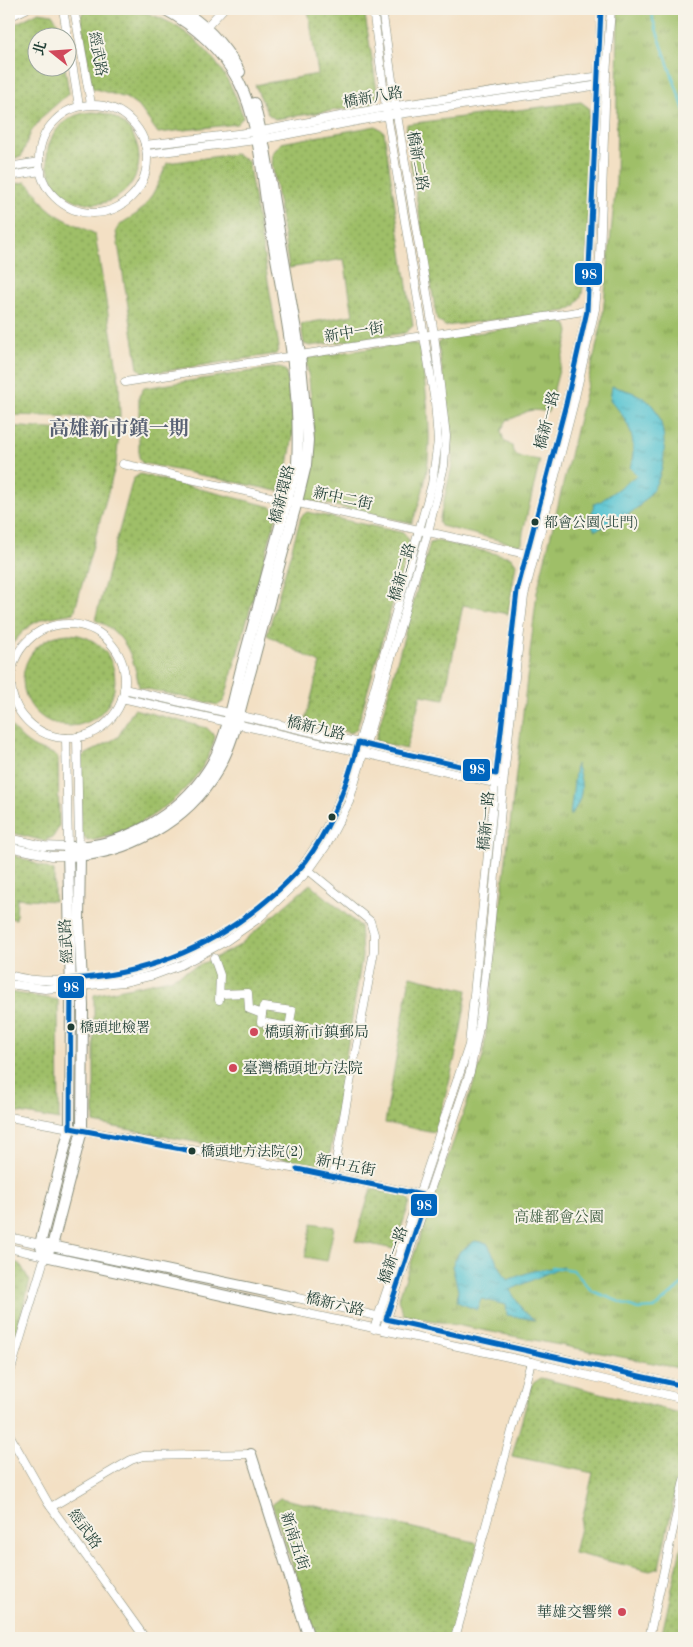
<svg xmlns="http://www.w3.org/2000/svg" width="693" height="1647" font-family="'Old Standard TT','Noto Serif TC',serif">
	<defs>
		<pattern id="grass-dots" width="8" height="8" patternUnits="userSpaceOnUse" patternTransform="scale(1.25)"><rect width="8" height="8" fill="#9fbf67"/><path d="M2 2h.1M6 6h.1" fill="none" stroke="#819c56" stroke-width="1.8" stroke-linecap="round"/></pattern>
		<pattern id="park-tufts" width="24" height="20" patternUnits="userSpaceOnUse" patternTransform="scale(1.25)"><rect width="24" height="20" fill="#9fbf67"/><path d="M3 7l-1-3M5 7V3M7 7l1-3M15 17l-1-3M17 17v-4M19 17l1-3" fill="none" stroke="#819c56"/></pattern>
		<pattern id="water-ripples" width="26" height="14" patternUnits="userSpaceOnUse" patternTransform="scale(1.25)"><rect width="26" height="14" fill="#58c4d2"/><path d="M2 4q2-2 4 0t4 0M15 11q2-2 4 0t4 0" fill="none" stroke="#48a0ab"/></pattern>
	</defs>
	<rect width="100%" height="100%" fill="#f7f3e8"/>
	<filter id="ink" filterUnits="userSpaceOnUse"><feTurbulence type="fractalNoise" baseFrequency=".02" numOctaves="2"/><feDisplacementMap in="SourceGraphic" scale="10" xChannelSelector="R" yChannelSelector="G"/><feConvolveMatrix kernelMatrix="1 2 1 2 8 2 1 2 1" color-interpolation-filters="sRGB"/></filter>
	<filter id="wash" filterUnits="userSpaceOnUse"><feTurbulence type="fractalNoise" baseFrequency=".0096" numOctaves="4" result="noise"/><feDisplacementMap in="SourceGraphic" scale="20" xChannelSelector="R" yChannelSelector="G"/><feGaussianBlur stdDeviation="1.12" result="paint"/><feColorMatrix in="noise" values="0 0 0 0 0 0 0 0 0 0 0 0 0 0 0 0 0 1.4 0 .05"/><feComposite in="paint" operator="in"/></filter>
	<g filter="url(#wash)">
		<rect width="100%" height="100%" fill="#f3e0c4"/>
		<g fill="url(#grass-dots)" stroke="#5f7e4e">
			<path d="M85,9C99,9 117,6 131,9C188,20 227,63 243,117L237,124L158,133L140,108L126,98L92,88L81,16Z"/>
			<path d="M308,9H364L378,97L371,105L275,119L268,114L255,85L318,74Z"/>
			<path d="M39,12L52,14L58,23L60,37L38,38V68H65L69,93L42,117L31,132L21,157L9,159V27Z"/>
			<path d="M581,102L589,108L588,248L582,294L575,306L566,311L445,326L437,320L406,135L407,124Z"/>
			<circle cx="93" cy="158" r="46"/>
			<path d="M376,126L384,132L413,326L405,333L310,346L304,344L301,324L353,315L344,259L289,268L272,163L273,153L281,143Z"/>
			<path d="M235,154L248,161L279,347L276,354L145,374L138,368L116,231C120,221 133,218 140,211C153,197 160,180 167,163Z"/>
			<path d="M26,182C35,189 39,199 47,207C61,220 79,225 95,234L119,381L120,418L9,415V185Z"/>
			<path d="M279,367L286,371L294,429L284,490L278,491L142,463L139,457V396L144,388Z"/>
			<path d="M9,426L119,434L116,464L74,613C37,620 34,617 9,648Z"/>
			<path d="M140,474L272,507L277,514L224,701L218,705L139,687C134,657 125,632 95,620L133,479Z"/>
			<path d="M307,512L404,533L410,542L357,728L351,733L305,722L320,663L267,635L301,517Z"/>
			<path d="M437,541L511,557L516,564L508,614L463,605L444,699L421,695L406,749L375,741L430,543Z"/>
			<circle cx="69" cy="680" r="46"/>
			<path d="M134,709L207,728L215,736C206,787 136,836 87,841L80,832L81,757L118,737Z"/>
			<path d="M9,723C16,733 24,742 36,748C45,752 51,751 58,758L59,827L53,837L44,841L9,832Z"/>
			<path d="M9,853L54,871V901L17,898L16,919L9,918Z"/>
			<path d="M310,884L360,926L362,956L328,1167L94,1123V995L170,979L237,947Z"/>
			<path d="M410,976L467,990C461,1039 449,1085 435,1132L385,1123Z"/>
			<path d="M9,992L58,1000L59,1120L9,1111Z"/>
			<path d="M371,1189L407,1195L410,1202L394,1249L355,1241Z"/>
			<path d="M9,1261L20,1264L30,1281L9,1360Z"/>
			<path d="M541,1378L680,1413C693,1433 664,1539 659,1568L650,1571L574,1553L593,1473L512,1456L532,1384Z"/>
			<path d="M280,1498L475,1542L478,1545L452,1638H317L272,1504Z"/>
			<path d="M684,1534V1638H661Z"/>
		</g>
		<g fill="url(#park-tufts)" stroke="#5f7e4e">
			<path d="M618,9H684V1369L404,1315L398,1300L483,1057L537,592L602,323L616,183Z"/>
			<path d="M558,321L567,325L569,332L548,412C521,407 529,414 507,420L501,431L504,441L512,446L513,452L520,457L540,460L523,532L522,543L519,545L441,526L439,522L452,466V438L438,343L443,338Z"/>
			<path d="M408,343L417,344L420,349C429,413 438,460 412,523L304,499C319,445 313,412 306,358Z"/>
		</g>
		<path fill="#9fbf67" stroke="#5f7e4e" d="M312,1223L334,1227L327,1261L305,1257Z"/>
		<g fill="url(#water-ripples)" stroke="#3c8083">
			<path d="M612,386C625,390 640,393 650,403C660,413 663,427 664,442C667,488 637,517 595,530C588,521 592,514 594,504L601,501L637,475L630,468C639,441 628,419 610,400Z"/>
			<path d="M576,764C584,784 584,798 570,816Z"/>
			<path d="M475,1241L487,1243L507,1280L533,1271L563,1266L510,1290L523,1311L535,1320L507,1315L506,1305L481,1299L477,1310L457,1302L458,1290L452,1266L460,1251Z"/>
		</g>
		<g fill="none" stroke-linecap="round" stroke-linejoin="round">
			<g stroke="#58c4d2" stroke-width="2.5">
				<path d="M652,9L653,20L684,110"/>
				<path d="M552,1267L573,1270L592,1291L638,1309L655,1308L684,1283"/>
			</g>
		</g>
	</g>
	<g filter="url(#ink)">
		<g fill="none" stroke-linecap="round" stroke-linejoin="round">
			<defs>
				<g id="street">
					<path d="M63,9L79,106"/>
					<path d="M74,9L91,104"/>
					<path d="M9,17L26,9"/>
					<path d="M202,32L223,9"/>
					<circle cx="93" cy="159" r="54"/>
					<path d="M145,145L262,131L382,108L601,76"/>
					<path d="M147,154L263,139L378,117L600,85"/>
					<path d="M9,167L39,162"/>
					<path d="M9,176L41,171"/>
					<path d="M125,382L590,310"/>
					<path d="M123,464L531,555"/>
					<circle cx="68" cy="681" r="57"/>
					<path d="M124,689L500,775"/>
					<path d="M122,698L499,784"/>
					<path d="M77,737L79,849"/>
					<path d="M9,838L44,846L68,847L66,738"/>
					<path d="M9,847L52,856H68"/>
					<path d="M306,868L370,921L374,934V951L333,1177"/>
					<path d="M214,958L220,975L219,1000"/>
					<path d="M9,975C46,986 99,979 136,971C175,962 209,944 241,921C264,904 291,883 307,859C347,802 361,735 380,669C397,607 415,546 432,484L438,441L435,402L386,108L373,9"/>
					<path d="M9,984L45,989L124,982L154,975L181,965L226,941L259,918L309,870L326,846L349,802L428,532L444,466L446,436L434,334L397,115L382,9"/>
					<path d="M220,994L248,993L249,1009L262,1014"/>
					<path d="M263,1007L292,1011L289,1027L261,1022Z"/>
					<path d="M290,1024L350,1034"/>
					<path d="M9,1117L297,1169L423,1195"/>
					<path d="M9,1237L40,1244"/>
					<path d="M9,1248L45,1256L9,1376"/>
					<path d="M293,1297L684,1386"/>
					<path d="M290,1310L531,1362L684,1399"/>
					<path d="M374,1329L469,1045L495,783L517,595L566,404L587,311L601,9"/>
					<path d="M383,1330L470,1072L479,1028L489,941L504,776L524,596L573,406L595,309L600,257L606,75L611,9"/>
					<path d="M9,1434L48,1503L145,1638"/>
					<path d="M51,1507L131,1460L143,1456L251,1454"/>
					<path d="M455,1638L531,1362"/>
					<path d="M649,1638L684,1480"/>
				</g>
				<g id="secondary">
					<path d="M179,9C205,23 225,46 240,72"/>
					<path d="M68,856C126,856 188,821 217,771C235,741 241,703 251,670C266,613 282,555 298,498L306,465L308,440L300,354L265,149L254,103"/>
					<path d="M47,1245L293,1297"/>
					<path d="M45,1256L40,1244L70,1128L71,998L68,847C122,848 179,815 208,770C226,743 233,700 241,669C260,600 279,532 297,464C302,378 281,292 267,207C261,167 258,119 239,82C221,49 196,26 164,9"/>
					<path d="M45,1256L52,1246L82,1130L83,1006L79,919L80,856"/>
					<path d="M45,1256L290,1310"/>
					<path d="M251,1454L309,1638"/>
				</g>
			</defs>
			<use href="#street" stroke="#898e7c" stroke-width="9"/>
			<use href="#secondary" stroke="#898e7c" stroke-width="12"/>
			<use href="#street" stroke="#fff" stroke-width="8"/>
			<use href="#secondary" stroke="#fff" stroke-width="10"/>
			<defs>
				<g id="bus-1">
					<path d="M192,1151L70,1128L71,979C142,975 204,951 260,906C276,893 293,878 306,861C332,826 347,785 358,743L496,774L517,591L566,404L587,311L601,9"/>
					<path d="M297,1169L427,1196L386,1319L684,1386"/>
				</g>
			</defs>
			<use href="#bus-1" stroke="#f7f3e8" stroke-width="9"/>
			<use href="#bus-1" stroke="#0065bd" stroke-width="5"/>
		</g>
	</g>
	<g fill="#1f3d34" stroke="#f7f3e8" stroke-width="2">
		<circle cx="535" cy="522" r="4.5"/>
		<circle cx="332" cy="817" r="4.5"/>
		<circle cx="71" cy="1027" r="4.5"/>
		<circle cx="192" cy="1151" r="4.5"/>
	</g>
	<g fill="#d1495b" stroke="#f7f3e8" stroke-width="2">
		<circle cx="254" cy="1032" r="5"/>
		<circle cx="233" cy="1068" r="5"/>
		<circle cx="622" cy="1612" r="5"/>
	</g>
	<g text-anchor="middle" stroke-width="4" stroke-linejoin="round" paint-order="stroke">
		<g font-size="14" fill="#1f3d34" stroke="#f7f3e8" text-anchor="start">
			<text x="544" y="527">都會公園(北門)</text>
			<text x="80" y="1032">橋頭地檢署</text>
			<text x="201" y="1156">橋頭地方法院(2)</text>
		</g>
		<g font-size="15" fill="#1f3d34" stroke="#f7f3e8">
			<text transform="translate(98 54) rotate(80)" y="5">經武路</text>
			<text transform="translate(373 97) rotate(-10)" y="5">橋新八路</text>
			<text transform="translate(418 161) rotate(80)" y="5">橋新二路</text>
			<text transform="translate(354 332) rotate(-9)" y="5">新中一街</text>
			<text transform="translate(547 420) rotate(-76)" y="5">橋新一路</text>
			<text transform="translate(282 494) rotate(-76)" y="5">橋新環路</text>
			<text transform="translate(343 498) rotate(12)" y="5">新中二街</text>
			<text transform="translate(402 572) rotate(-74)" y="5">橋新二路</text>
			<text transform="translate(316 728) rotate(13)" y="5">橋新九路</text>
			<text transform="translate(486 821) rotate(-85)" y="5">橋新一路</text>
			<text transform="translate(66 941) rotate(-93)" y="5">經武路</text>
			<text transform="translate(346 1165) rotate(11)" y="5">新中五街</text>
			<text transform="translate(393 1255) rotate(-71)" y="5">橋新一路</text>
			<text transform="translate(335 1304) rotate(13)" y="5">橋新六路</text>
			<text transform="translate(85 1529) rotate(54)" y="5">經武路</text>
			<text transform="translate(295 1541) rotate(72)" y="5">新南五街</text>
		</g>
		<g font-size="15" fill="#1f3d34" stroke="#f7f3e8" text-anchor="start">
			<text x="264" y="1037">橋頭新市鎮郵局</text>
			<text x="243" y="1073">臺灣橋頭地方法院</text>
			<text x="612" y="1617" text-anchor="end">華雄交響樂</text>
		</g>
		<g font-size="15" fill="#3f5e41" stroke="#f7f3e8">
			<text x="559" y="1222">高雄都會公園</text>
		</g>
		<g font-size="20" font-weight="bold" fill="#596274" stroke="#f7f3e8">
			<text x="119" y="435">高雄新市鎮一期</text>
		</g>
	</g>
	<g stroke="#f7f3e8" stroke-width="2">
		<rect x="574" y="262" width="29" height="24" rx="5" fill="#0065bd"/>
		<rect x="462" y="758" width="29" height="24" rx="5" fill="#0065bd"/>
		<rect x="57" y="975" width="28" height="24" rx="5" fill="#0065bd"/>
		<rect x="410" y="1193" width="28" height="24" rx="5" fill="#0065bd"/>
	</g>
	<g font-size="14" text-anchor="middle" font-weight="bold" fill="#fff">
		<text x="589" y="279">98</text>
		<text x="477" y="774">98</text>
		<text x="71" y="992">98</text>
		<text x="424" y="1210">98</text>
	</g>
	<rect width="693" height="1647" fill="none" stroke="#f7f3e8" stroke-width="30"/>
	<g transform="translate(52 52) rotate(287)"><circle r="24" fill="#f7f3e8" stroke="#a1aaa0"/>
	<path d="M0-4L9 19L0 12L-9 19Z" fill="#d1495b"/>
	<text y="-8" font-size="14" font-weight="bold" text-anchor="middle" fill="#1f3d34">北</text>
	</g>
</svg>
